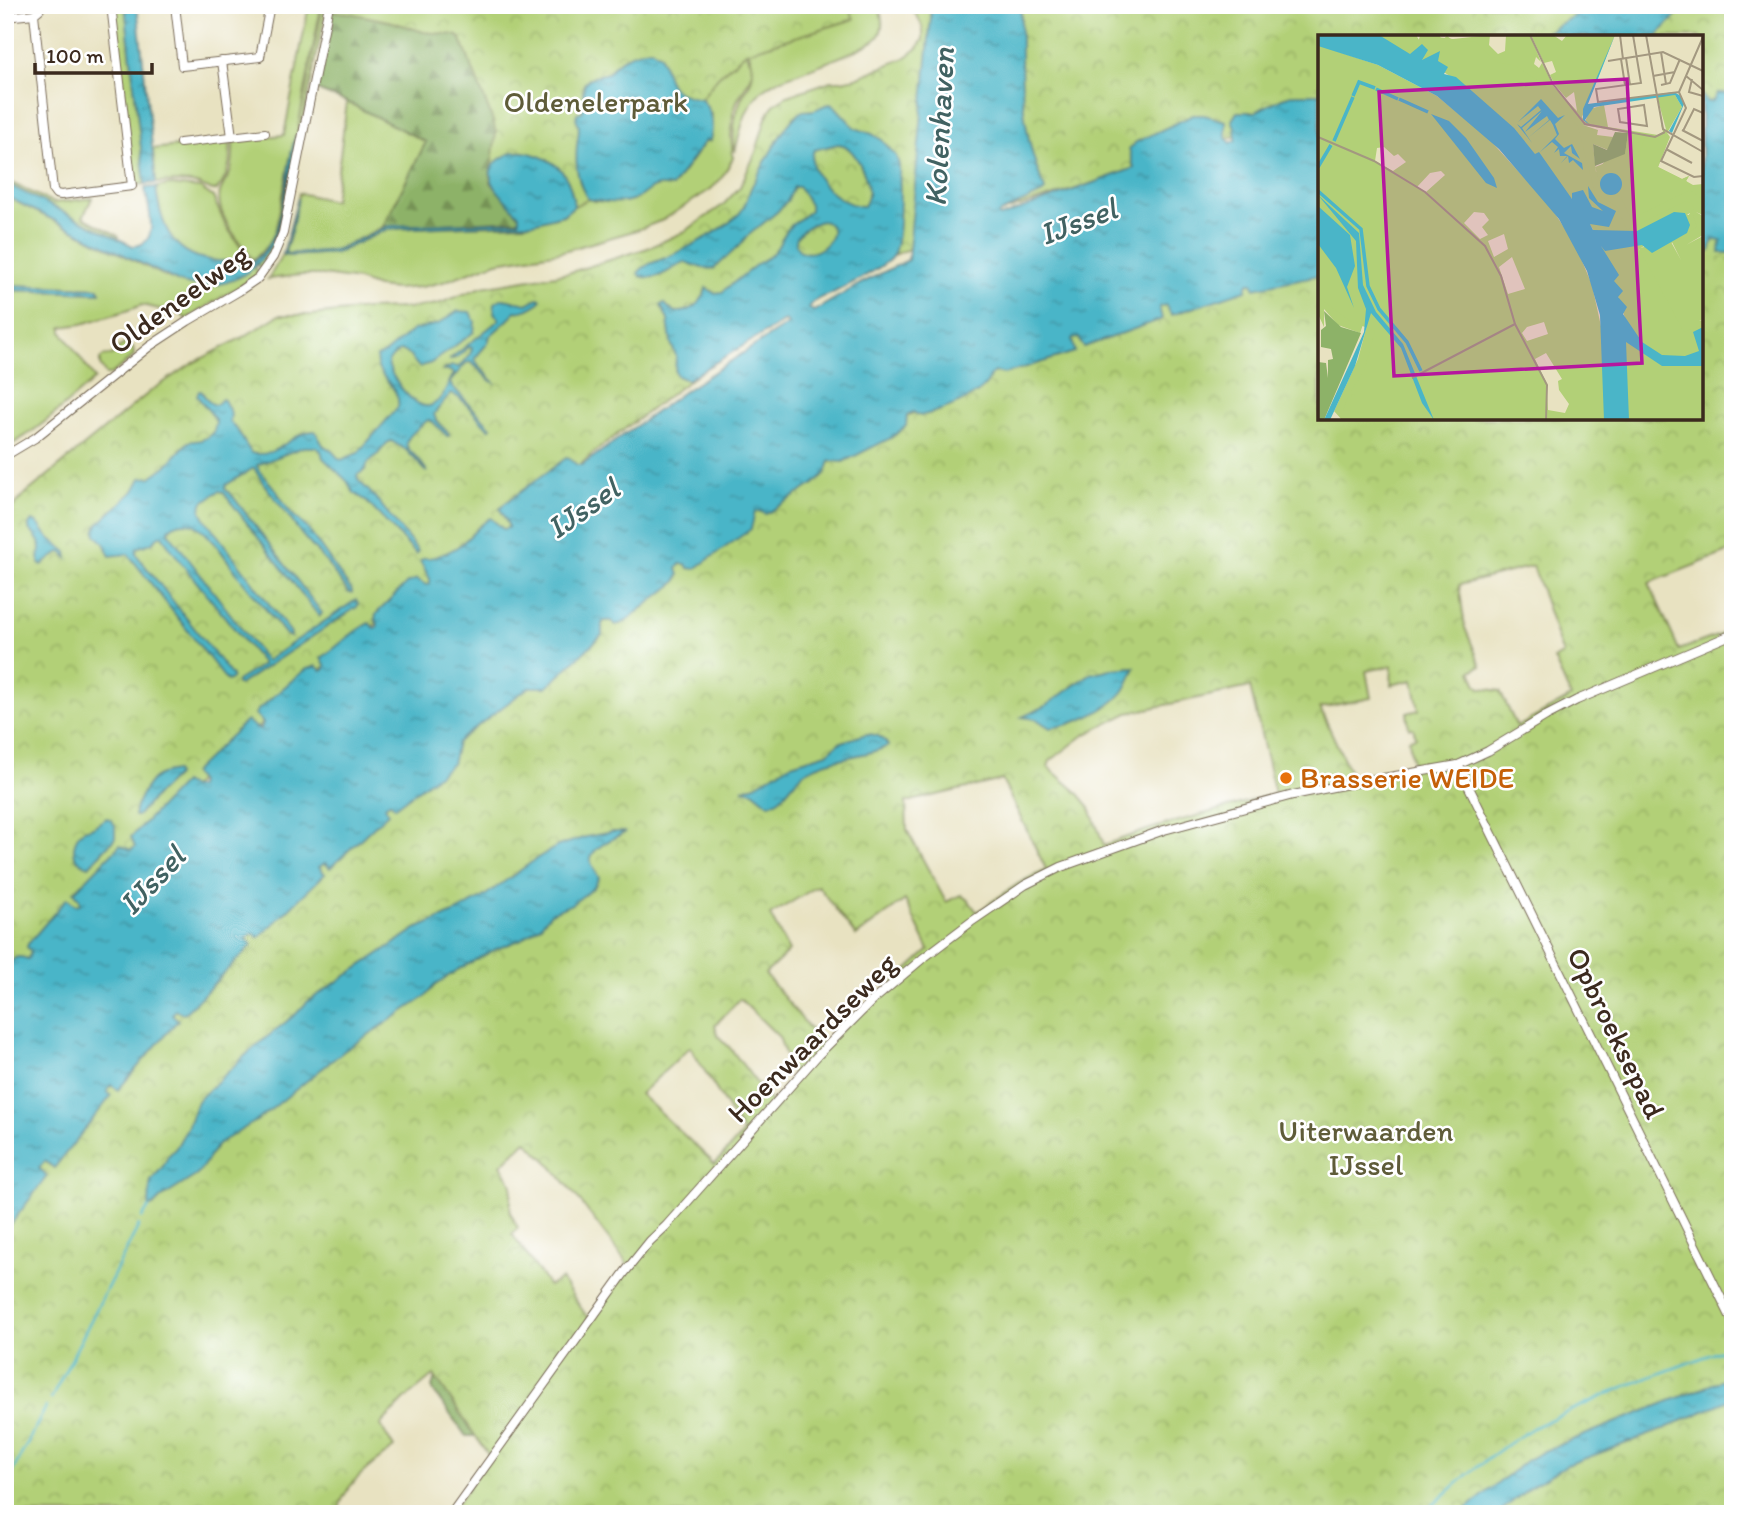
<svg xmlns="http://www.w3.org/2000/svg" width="1738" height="1519" font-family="Itim,sans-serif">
	<defs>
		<pattern id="forest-firs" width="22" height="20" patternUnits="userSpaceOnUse" patternTransform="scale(1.75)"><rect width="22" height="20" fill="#8db268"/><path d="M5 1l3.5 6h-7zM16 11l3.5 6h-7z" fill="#749155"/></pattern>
		<pattern id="park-crowns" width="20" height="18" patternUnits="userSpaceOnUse" patternTransform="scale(1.75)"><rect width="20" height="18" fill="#b2d077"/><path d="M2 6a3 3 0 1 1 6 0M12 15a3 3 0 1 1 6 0" fill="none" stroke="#9ab366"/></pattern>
		<pattern id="water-ripples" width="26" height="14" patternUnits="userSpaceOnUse" patternTransform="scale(1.75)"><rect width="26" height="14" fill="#4ab5c8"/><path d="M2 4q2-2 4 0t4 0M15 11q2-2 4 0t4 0" fill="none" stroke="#3f93a2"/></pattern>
	</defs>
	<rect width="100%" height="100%" fill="#fff"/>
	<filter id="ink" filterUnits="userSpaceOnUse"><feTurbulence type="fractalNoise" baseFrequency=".0143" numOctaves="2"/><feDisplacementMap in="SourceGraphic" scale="14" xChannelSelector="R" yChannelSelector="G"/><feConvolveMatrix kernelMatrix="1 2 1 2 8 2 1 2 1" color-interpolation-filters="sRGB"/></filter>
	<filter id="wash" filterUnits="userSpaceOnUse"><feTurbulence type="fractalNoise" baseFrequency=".00686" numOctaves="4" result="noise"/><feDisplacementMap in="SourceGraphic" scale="28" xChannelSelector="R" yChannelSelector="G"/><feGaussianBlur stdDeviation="1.57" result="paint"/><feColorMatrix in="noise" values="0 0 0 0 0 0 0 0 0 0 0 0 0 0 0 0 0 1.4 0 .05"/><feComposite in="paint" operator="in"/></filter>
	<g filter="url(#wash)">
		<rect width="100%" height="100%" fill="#e8e2c1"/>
		<g fill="#b2d077" stroke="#767d4a" stroke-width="2" fill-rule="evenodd">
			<path d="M114,5H125L145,184L137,185L134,183Z"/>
			<path d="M309,5H321L297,133L323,5H327L278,241L262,269L256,264C284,237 290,174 297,136H295L275,233L266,248L253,260C241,244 214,213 220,192C222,186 227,179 230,173C234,162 233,151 233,140L284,135Z"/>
			<path d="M830,5H878C882,16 885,27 878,37C869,49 794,74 776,81C747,95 742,123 735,152C732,136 734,117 740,102C742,96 745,92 748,87C757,71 752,59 745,44Z"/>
			<path d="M742,45L751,62L752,71L751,77L737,101L733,113L731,136L733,158L728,167L721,179L711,189L663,220L637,230L560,252L497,262L443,282L421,287L396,289L377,287L358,280L323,275H301L268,279L283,254L289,256L336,253L388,229L523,224L563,215ZM711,134L709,141L707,139L672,187L661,185L648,189L637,198L624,202L596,201Z"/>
			<path d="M347,102L426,142L383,227L336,250L287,254L285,251L289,240L299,193L334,201Z"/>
			<path d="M230,140C231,159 230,175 217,190C208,192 205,186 196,184C184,181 169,182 156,183L153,149Z"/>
			<path d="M5,180L54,203L92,198L83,217L119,236L118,239L5,183Z"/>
			<path d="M171,185L200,188L213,197L226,226L251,262L240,268L233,261C179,265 162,236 156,187Z"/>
			<path d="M5,196L167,277L186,284L202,287L240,277L254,266L259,273L253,278L186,319L181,314L142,305L129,310L82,324L62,327V332L95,379C67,403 38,431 5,448V290L100,293L99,288L5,285Z"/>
			<path d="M125,344L133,348L134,356L110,375H106L100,365V359L104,356L115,354L118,348Z"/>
		</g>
		<g fill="url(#forest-firs)" stroke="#646e43" stroke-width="2">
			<path d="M330,11L350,13L393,22L424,32L456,35L461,39L493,121L496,134L491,182L519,215L520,220L383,227L426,142L347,102L317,90Z"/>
			<path d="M436,1377L475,1436H466L434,1392L432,1387Z"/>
		</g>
		<g fill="url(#park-crowns)" stroke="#767d4a" stroke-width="2" fill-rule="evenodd">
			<path d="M332,5H410L440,11L441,5H848L854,19L746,52L718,77L701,99L712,116L710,141L706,140L672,187L661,185L648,189L637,198L624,202H610L588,199L574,206L563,215L523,224L519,215L491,182L490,177L496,133L493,121L461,39L456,35L424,32L393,22L350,13L330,11Z"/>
			<path d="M909,5H1733V106L1701,103V37H1320V118L1235,136L1135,168L1079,188L989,216L894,255L808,303L787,321L771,325L704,369L593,453L511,530L430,583L378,622L325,667L195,784L27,959L5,984V516L24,495L152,390L193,363L245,336L279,315H311L366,309L411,308L438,304L482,287L568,273L648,248L684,232L723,205L740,187L756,152L766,118L772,107L776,103L787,96L831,81H841L856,78L905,58L918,48L923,39V29L919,19Z"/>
			<path d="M1701,239H1733V550L1649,583L1679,650L1733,630V1514H450L489,1456L434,1375L404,1400L382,1423L381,1426L394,1448C372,1465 342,1484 338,1514H5V1214L40,1166L172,1012L320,865L457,741L601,621L753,513L828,463L911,414L988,373L1074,338L1161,306L1320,260V418H1701ZM1533,566L1563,655L1554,659L1571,697L1517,727L1500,691L1480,688L1476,683L1471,671L1481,666L1465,628L1459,585ZM1392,666L1391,685L1413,680L1419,710L1407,713L1409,728H1413L1416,737L1409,739L1413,766L1352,777L1320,708L1371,698L1366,671ZM1250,687L1275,794L1150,829L1104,845L1089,806L1079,794L1048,767L1050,761L1084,735L1128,713ZM1002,780L1046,869L1019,883L977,912L969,901L961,895L946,902L907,830L906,802ZM818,886L856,936L905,900L929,950L824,1046L765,974L789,951L770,915ZM740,999L779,1037L794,1079L771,1102L730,1048L718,1036L715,1025ZM690,1047L743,1133L715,1164L640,1094ZM526,1141L550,1164L574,1193L628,1265L588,1318L561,1279L549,1286L512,1234L518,1228L510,1212L512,1184L501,1165Z"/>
		</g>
		<g fill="url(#water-ripples)" stroke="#427073" stroke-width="2" fill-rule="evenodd">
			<path d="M125,5H137L156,183L145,184Z"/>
			<path d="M930,5H1021C1021,52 1019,102 1031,148C1034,162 1040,176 1045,190L1043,193L1000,213L998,216L1000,217L1134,168L1129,149L1136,142L1193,115H1204L1226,121V138L1231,143L1236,140L1235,128L1232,120L1237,112H1255L1282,98L1295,94H1320V275L1255,288L1252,283H1249L1247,285L1246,290L1171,315L1166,305L1159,307L1162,319L1084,347L1082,345L1079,338L1072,339L1075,352L1004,374L995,372L990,375C988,396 938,412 920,416L913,412L907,415L906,426L891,438L843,462L830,461L826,473L814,484L766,514L759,511L755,512L751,529L695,569L688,568L686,564H680L677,569L679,575L676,582L623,623L616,625L611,621H604L602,624V635L547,687H530L525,690L463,737L457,743L452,764L395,807L390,802L385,806L388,813L330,868L325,863L319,867L325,874L259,938L253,933L246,938L252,945L184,1014L176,1010L172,1014L178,1020L118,1090L111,1085L107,1091L111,1096L54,1168L45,1161L39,1168L47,1176L5,1232V969C14,959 14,954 28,959L31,952L27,947L28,944L67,898L75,905L80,904V900L74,892L120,845L131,850L135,847L131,837L183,783L192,788L198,787L199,782L192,773L244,723L247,721L257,728L261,729L263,723L255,714L259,709L296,677L307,669L316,666L322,671L325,669V665L321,658C338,647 351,632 369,623L374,628L377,627L378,624L375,619L376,614L407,583L417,579L426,585L430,584V579L420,561L424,558C434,559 452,551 460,545C471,536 478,526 490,518L493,520L503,529L508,528V525L500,509L504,504L566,458L570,459L577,465H582L686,390L788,324L785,320L781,323L688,379H684L677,376L675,372L676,356L671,343L668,320L661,305L664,303C668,307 671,312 678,312C690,313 705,300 706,288L714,293L722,292L757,264L770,256L777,248L788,228L810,211V205L799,187H794L788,200L777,212L745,238L741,244L714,269L702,268L685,262C670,269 658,282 640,276L638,273C645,263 660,261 670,256C689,247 725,229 739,214C747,205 747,196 752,186C761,170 787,117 803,111C806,110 810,111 814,110C821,108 825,103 833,104L855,128L872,134L882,140L896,156L899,165C900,183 902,246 891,258C879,271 845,286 829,295C821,296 811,302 809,309L814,311L860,284L908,260L931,17ZM838,144C855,145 869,179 868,195C868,200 866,202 864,206C842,208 803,174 814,150ZM823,221C846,229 821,258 803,252C799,251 797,248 796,244C794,232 814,222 823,221Z"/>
			<path d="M1591,5H1686L1656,37H1539Z"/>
			<path d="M651,49L660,55C671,84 666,93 701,99C713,113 714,124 710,141L706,140L672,187C647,183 652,192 635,199C620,205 603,202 588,199C577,183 575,164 577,145C578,135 581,127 576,118L577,113L582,112C586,88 574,79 608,73C618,59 633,51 651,49Z"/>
			<path d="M1717,93H1733V253H1720L1721,241L1713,240L1710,252H1701V94L1707,102L1713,101Z"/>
			<path d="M296,135C297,150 291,167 288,183C284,201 282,223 274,240C257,277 217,294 179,282L5,196V183L133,246C162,245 148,207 145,188L156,187C161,236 180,264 233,261L240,268C291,251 281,175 296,135Z"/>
			<path d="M514,152C529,150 555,160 564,174C570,183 573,195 574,206L563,215L533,223L388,229L336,253L289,256L283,254L298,198L292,229L285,251L287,254L336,250L388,226L519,221V215C499,192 469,169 514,152Z"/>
			<path d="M5,285L99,288L100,293L5,290Z"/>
			<path d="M538,298L541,299L540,302C532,307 524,313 515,311L509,319L490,336L488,343L475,358L477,363L494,382L491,381L471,362L466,363L450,382L451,385L491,427L489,429C477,418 466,400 451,393L434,414L436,420L449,434V436H447L433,422L428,420C389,450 412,444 428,473L406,450L391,441L387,443L378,454L368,463L365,470L357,475L358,480L374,496L418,551L416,554L365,500L354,493L347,481L323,458L321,451L316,447H303L257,465L259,470L276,490L291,513L307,528L352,591V593H349L325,561L302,535L284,510L263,483L254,468L226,485L225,489L231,494L322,613L320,616L318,615L223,492L219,491L202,503L201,511L206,520L291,633L290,637L286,635C271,615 254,595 238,575C228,561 210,533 195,525C186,521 176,523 169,529V533L266,661L356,600L358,603L357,607L239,685L237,684V681L262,665V663L182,564L162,536H159L151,543L137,548L136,554L232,676V679L227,681L128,554L110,556C107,552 106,545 103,542C96,534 93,536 98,524L134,491L141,478L151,477L166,466L188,442L201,440L208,437L214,431L216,422C212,412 202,405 197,395L199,391H201C206,397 207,403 216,405L222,399L224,400L231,413L230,422L236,428L251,453C276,460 293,431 315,431L323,445L332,451L339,459L341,460L358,453L398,407C402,386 372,375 377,357L384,354L413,330L438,324L458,311L470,312L475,322L474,332L431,363L419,367C407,355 404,340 388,362C389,376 416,413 432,405C446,398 446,384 454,374L450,371H442L452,366L459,367L470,355L472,348L469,347L458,357L450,360V359L499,320V318L494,313L495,303L501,299H504L527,304Z"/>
			<path d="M32,521C42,524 41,530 48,537C54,542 61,547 67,552L68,558L63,553L60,552L42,565L39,564C39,544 45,546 29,529V525Z"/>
			<path d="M1135,667C1132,675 1128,685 1123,692C1108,711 1073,725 1050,728L1036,719L1022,717L1044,707L1090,674L1111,669Z"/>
			<path d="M866,734C875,734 884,737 888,746C862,759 831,755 805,772C792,781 785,800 769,804L753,791L742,789L755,785L791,764L827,753L839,743Z"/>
			<path d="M175,771L176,776L158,793L137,816H134C135,805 147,781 157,776C162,773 169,772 175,771Z"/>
			<path d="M107,818L111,820L115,825V838L89,866C75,862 71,853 76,840C77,837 79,833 82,831C85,829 89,829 93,827C98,824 101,821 107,818Z"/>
			<path d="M612,832H626C616,837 588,849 591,862C592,867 597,873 599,878L594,887L588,892L572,904L551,913L540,926L522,939L494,950L459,969L434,986L425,997L344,1051L258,1120L218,1144L197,1175L161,1198L153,1206L149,1207L150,1186L151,1181L164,1165L168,1156L176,1148L187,1128L197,1101L251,1050L297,1013L307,1002L416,929L456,912L480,899L539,857L558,846L586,837Z"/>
			<path d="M1733,1376V1398L1657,1432L1567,1465L1533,1485L1497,1514H1460L1527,1460L1544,1451Z"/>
		</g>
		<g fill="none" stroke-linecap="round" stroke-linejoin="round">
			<g stroke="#4ab5c8" stroke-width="2.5">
				<path d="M142,1218L149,1207"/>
				<path d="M51,1399L139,1225"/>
				<path d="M5,1486L46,1407"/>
				<path d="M1423,1514L1468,1474L1508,1444L1534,1427L1621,1388L1720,1351L1727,1345L1729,1335L1731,1332"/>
			</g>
		</g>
	</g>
	<g filter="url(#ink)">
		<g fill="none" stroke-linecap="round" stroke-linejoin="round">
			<defs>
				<g id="minor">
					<path d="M40,5V9L34,14L53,190L56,194L61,195L132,186L111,5"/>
					<path d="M175,5L182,66L260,57L270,5"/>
					<path d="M5,17L34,14"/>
					<path d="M222,61L232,137"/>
					<path d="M180,143L265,133"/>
					<path d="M5,456L35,438L150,346L188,321L239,291L258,278L273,257L283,233L329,5"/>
					<path d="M1458,765L1733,1322"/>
					<path d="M451,1514L625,1272L650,1241L666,1226L817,1056L871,1002L922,959L971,922L1025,885L1061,867L1164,830L1293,795L1338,786L1458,765L1488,751L1546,716L1577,700L1733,634"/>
				</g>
			</defs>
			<use href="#minor" stroke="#786a57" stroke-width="10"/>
			<use href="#minor" stroke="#fff" stroke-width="8"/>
		</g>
	</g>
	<circle fill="#e8710a" stroke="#fff" stroke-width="2.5" cx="1286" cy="778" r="7"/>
	<g text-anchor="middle" stroke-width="5" stroke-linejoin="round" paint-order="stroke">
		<g font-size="30" fill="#5f5c39" stroke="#fff">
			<text x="596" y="112">Oldenelerpark</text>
			<text x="1366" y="1141">Uiterwaarden<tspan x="1366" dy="34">IJssel</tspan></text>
		</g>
		<g font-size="30" fill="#3b2a1e" stroke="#fff">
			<text transform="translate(179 299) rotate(-36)" y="10">Oldeneelweg</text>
			<text transform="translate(1616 1033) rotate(64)" y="10">Opbroeksepad</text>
			<text transform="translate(812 1038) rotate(-45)" y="10">Hoenwaardseweg</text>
		</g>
		<g font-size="30" fill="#c56008" stroke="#fff" text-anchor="start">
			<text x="1300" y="788">Brasserie WEIDE</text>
		</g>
		<g font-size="32" font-style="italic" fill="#416262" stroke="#fff">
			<text transform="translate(939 127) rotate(-87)" y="11">Kolenhaven</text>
			<text transform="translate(1078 221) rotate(-21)" y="11">IJssel</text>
			<text transform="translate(583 508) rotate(-35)" y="11">IJssel</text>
			<text transform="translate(152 880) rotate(-47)" y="11">IJssel</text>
		</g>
	</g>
	<g transform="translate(1318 35)">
		<rect width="385" height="385" fill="#e8e2c1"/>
		<path d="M67,0H98L101,5L102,0L135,4L172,0L171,10L180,19L187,16L188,0H212L223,27L218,22L216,29L221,33L224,28L236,52L259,76L256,57L248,63L237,50L232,40L238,37L234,26L226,28L213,0H235L244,6L249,0H297L264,82L267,87L272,74L286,70L290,92L340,100L345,97L343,89L352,102L340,132L364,144L371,141L368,146L385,161V180L378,177L385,181V200L368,210L385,201V284L381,286L385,285V292L344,320L321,213L353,207L363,225L354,207L372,178L309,196L285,168L239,138L155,54ZM265,90L310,98L278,137L275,109L290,115L295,102L279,100L280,95ZM0,258L46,287L42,298L20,290L6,274V292L0,279ZM52,279L113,385H24L16,376L12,385L40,324Z" fill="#b2d077" fill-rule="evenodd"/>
		<path d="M297,97L310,98L307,119L277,131L275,109L289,115ZM6,276L23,292L43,298L6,385H0V327L8,328L10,343V325L15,324L13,314L3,312V295L8,291Z" fill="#8db268"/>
		<path d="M48,0H93L101,5L103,0H121L124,5L129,1L137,7L157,6L178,27L198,31L226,50L260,92L277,158L299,172L309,195L368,166L374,169L376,174L369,180H375L379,192L334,220L326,211L321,214L366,297L385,290V385H309L307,283L282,207L266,179L203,103L153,57L118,31ZM0,10L60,30L119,61L171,104L232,171L257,209L274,250L284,296L287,385H47V378L25,375L30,362L37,360L31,359L46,336L57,296L32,286L0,262ZM66,112L76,121L80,119L88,127L75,136L57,126L59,113ZM123,136L127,140L108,157L99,152L112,138ZM156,177L166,178L171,185L164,192L170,200L162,204L146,188ZM186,199L190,214L176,222L170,206ZM194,222L207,254L190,259L181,232ZM226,287L230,299L209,306L204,298L209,292ZM228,318L244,344L240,346L241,355L251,369L247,378L230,375L228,347L217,324ZM357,60L364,72L349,98L339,61ZM310,98L314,99L311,116L321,117L328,101L346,100L350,105L340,132L364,144L371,141L368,146L375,150L385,149L384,164L372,155L313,184L303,162L284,155L277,132L307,120Z" fill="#b2d077" fill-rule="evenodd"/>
		<path d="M0,0H61L92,19L104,9L110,15L104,25L122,16L120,26L130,32L126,39L138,42L196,93L217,119L221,117L254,164V158L265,155L274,172L285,176L271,163L270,151L280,167L298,176L291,192L272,189L275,195L319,196L356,177L367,178L372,190L369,198L334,218L324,210L287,216L283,211L301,240L296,246L305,256L300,262L309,272L305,279L324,307L344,320L367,321L381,316L375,297L385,292V331H344L308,307L311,385H286L282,280L269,236L241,184L181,114L119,61L60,30L0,11ZM297,0L270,69L356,57L363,61L366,69L354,98L351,96L364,72L357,60L276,72L267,85L273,91L265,85V74ZM223,64L240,83L247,80L237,89L241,99L237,104L246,113L254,109L262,124L254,118L253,111L246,118L264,128L265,135L255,125L251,128L250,121L243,128L249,121H242L241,114L236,118L240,112L234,107L222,117L239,100L235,90L215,107L235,90L232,85L211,102L231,85L229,81L207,97L224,76L204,93L214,108L199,89L203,92L223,75L220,71L200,87ZM113,79L131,86L148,103L176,143L179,153L168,148ZM282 149a11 11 0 1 1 22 0a11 11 0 1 1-22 0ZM0,160L41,198L45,250L58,277L85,309L116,385L104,368L83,313L53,278L37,331L12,385H6L46,297L48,274L40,253L38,206ZM0,171L32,200L37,231L29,252L36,273L18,233L0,209Z" fill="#4ab5c8"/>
		<path fill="none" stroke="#4ab5c8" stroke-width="3.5" d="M58,54L80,64M35,61L41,47L57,53M81,64L110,77M16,106L35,62M0,132L13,110M0,156L43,194L50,251L61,274L89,307L103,336"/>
		<path fill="none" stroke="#a39880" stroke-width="2" d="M212,0L235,49L267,89L337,102L347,97M302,0L305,24M315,0L323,48L278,54L280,67L361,57L368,73L343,126L376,142L385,141M328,0L345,94L385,117M343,17L348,49M308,23L312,50M303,24L307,50M290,26L345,17L385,36M335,41L357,37M368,41L385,55M374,44L371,57L385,61M343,50L352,48L362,24M361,57L385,2M326,70L329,91L302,87L300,74ZM364,95L385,106M365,96L376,74L385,78M0,102L56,126L107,157L167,211L183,241L197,289L229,350L228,385M348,114L374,128M94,343L197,289"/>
		<path fill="#b5179e" fill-opacity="0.15" stroke="#b5179e" stroke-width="3.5" d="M309,44L324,328L76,341L61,57Z"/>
		<rect width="385" height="385" fill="none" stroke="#3b2a1e" stroke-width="3.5"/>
	</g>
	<rect width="1738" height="1519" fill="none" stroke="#fff" stroke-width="28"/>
	<path d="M35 63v10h117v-10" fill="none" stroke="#3b2a1e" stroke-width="3.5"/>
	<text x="46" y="63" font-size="21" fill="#3b2a1e" stroke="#ffffff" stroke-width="5" paint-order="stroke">100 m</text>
</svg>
